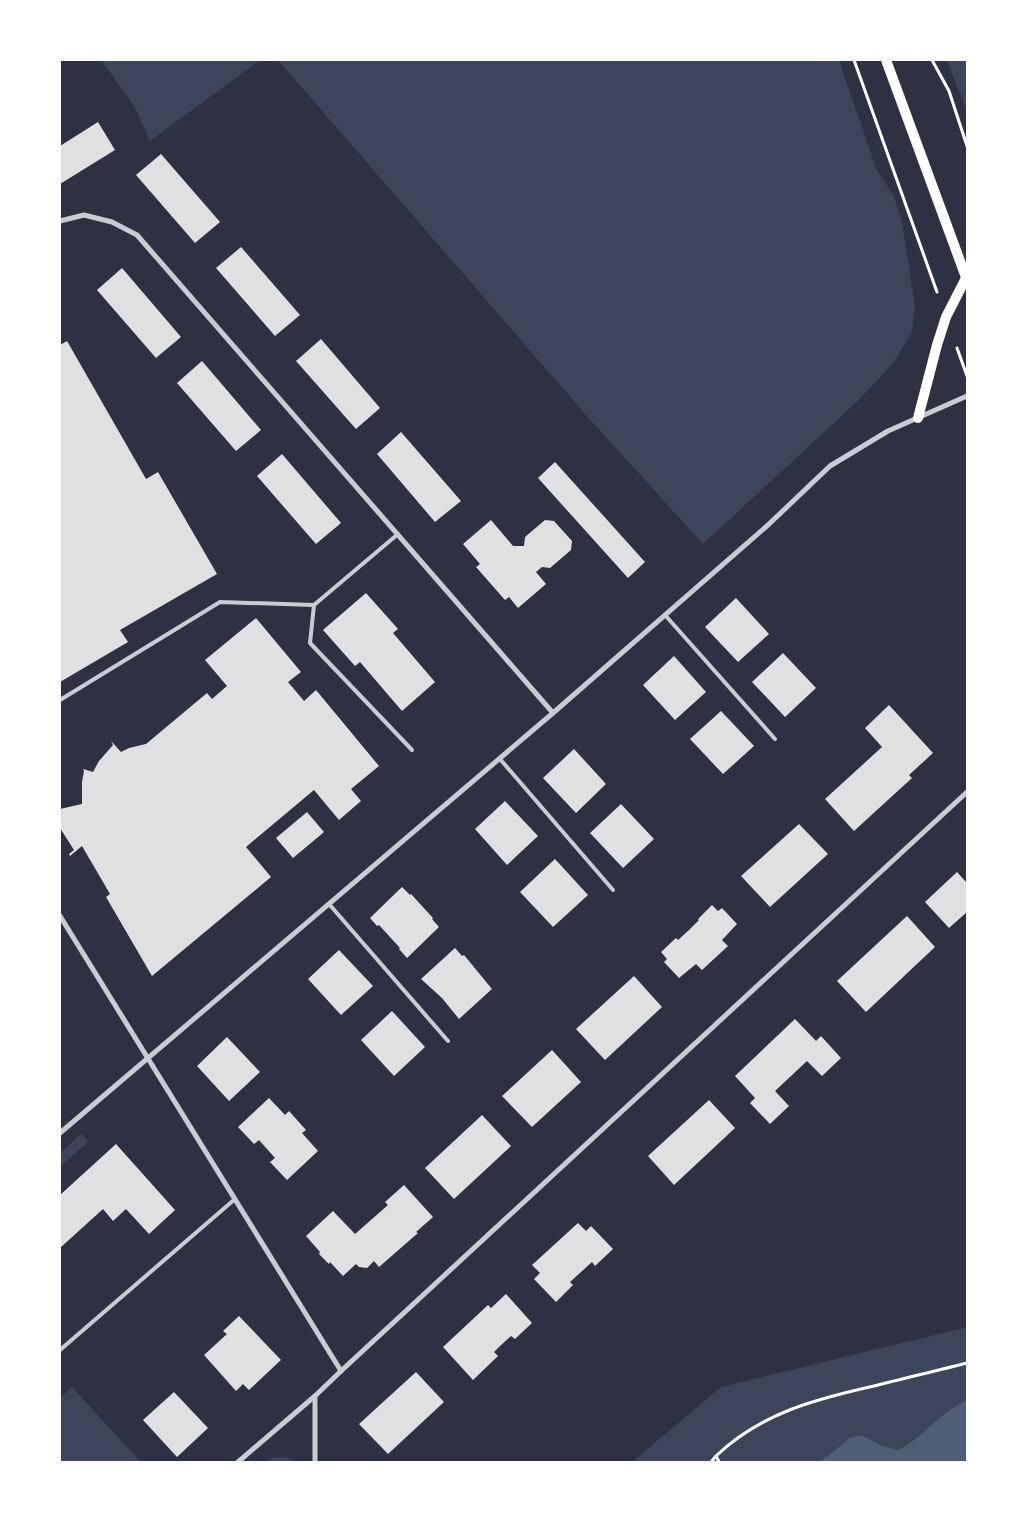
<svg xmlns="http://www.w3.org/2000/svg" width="1027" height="1522" font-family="Signika,sans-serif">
	<rect width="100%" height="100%" fill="#2d3142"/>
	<g fill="#3c4559">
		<path d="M101,60H260L150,141L136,109Z"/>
		<path d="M278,60H839L876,168L894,197L902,222L915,306L912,332L894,362L860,399L703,544L585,414Z"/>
		<path d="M947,60H967V112Z"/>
		<path d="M81,1134L89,1141L60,1167V1153Z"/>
		<path d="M967,1327V1462H632L721,1387Z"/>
		<path d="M72,1387L141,1462H60V1398Z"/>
		<path d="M281,1457L288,1458L296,1462H267L273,1458Z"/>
	</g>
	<path fill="#4f5d75" d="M967,1401V1462H820L850,1438L861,1435L885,1447L899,1450C924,1437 940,1411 967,1401Z"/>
	<g fill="#e0e0e3">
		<path d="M98,122L115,150L60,184V146Z"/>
		<path d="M161,154L220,222L195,243L136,175Z"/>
		<path d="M241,247L300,315L275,336L216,268Z"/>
		<path d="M122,268L181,337L156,358L97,290Z"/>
		<path d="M321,339L380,408L356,429L296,361Z"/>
		<path d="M67,341L146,479L158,472L217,574L120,630L128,642L60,682V345Z"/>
		<path d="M202,361L261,430L236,451L177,383Z"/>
		<path d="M401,432L461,501L435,522L377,454Z"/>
		<path d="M282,454L341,523L316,544L257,476Z"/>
		<path d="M555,462L645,562L628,578L538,478Z"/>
		<path d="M491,520L513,546H524L525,537L545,520L554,521L572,541L571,550L550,568L542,567L536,572L546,584L518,608L509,597L505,600L476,567L480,564L463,544Z"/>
		<path d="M366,593L398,629L393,633L435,682L402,711L360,662L355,666L323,630Z"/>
		<path d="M736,598L769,634L738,662L705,627Z"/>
		<path d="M256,618L301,672L288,682L304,701L316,690L379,766L351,789L361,801L339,820L314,790L246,847L271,877L152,976L106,897L110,894L82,846L70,856L69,854L74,850L60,828V809L82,804V782L84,771L83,769L93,772L99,761L113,745L111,741L121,752L129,748L146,744L207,693L212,699L227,686L205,660Z"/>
		<path d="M783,653L816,688L785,717L752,682Z"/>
		<path d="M674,656L706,692L675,720L643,685Z"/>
		<path d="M889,705L933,753L909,775L912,778L854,831L825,799L882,747L865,728Z"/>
		<path d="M721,711L754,746L723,774L690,739Z"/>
		<path d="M574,749L606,784L576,813L543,778Z"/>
		<path d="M505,801L538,836L507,865L475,829Z"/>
		<path d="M621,804L654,839L623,868L590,833Z"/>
		<path d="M307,812L324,832L293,858L276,838Z"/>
		<path d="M799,824L828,854L770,907L741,876Z"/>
		<path d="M555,859L588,895L553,927L520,892Z"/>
		<path d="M957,872L967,883V912L949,928L925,902Z"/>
		<path d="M402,887L410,895L411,894L433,918L432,919L439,927L407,958L399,949L400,948L379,925L377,926L370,918Z"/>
		<path d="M712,905L718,911L722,908L737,924L722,940L728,946L702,970L696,964L679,978L664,962L667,959L661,952L676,938L678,940L689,930L699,920L698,919Z"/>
		<path d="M907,916L935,947L866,1012L837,981Z"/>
		<path d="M455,948L462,956L464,955L492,989L459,1019L442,998L421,979Z"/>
		<path d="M339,950L373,986L341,1015L308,979Z"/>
		<path d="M634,976L662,1007L605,1060L576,1029Z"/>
		<path d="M392,1011L425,1047L394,1076L361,1040Z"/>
		<path d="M795,1019L816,1041L821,1036L841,1058L822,1076L807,1061L775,1091L789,1106L770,1124L750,1103L755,1098L735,1076Z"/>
		<path d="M227,1037L260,1072L229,1101L197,1066Z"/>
		<path d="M552,1050L581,1082L532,1127L502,1096Z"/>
		<path d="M269,1098L285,1115L289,1111L306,1130L302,1133L318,1151L287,1180L270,1162L275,1158L259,1140L254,1144L238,1127Z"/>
		<path d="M709,1100L735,1128L674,1185L648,1156Z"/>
		<path d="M482,1115L511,1146L454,1199L425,1168Z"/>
		<path d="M116,1144L175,1210L149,1234L126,1209L113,1221L103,1209L60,1248V1195Z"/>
		<path d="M404,1185L433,1217L416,1232L418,1233L379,1267L374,1261L367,1268L359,1267L356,1264L343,1276L330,1262L329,1264L319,1254L320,1252L306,1236L333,1211L355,1234L388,1205L385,1202Z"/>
		<path d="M578,1223L586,1231L591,1226L613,1249L595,1266L592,1262L570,1282L573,1285L556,1302L534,1279L540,1273L532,1265Z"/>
		<path d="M506,1294L532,1323L515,1339L511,1336L500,1346L494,1352L498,1356L473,1380L443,1347L488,1305L491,1308Z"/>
		<path d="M239,1316L281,1360L249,1390L243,1384L236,1391L204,1355L227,1334L223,1331Z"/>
		<path d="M416,1372L444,1402L388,1454L359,1424Z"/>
		<path d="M174,1392L208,1428L177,1457L143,1420Z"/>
	</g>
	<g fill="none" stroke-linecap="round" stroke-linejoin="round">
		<g stroke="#fff" stroke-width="3">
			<path d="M854,60L937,292"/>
			<path d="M932,60L949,91L967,146"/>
			<path d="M957,348L967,376"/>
			<path d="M711,1462L716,1456"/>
			<path d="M719,1462L716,1456C761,1413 816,1399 874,1386C905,1378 936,1371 967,1363"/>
		</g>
		<g stroke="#caccd0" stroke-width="4">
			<path d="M314,605L310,643L412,750"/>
			<path d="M665,615L775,739"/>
			<path d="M60,700L220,602L314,605L398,534"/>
			<path d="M500,759L613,890"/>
			<path d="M329,904L448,1041"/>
			<path d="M60,1350L235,1199"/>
		</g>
		<g stroke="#caccd0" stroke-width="5">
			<path d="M60,221L84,215L112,222L137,235L553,713"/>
			<path d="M60,916L341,1371"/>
			<path d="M60,1133L553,713L768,525L830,466L888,431L967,396"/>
			<path d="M238,1462L315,1396L341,1371L967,792"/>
			<path d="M315,1462V1396"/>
		</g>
		<g stroke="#fff" stroke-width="10">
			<path d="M886,60L967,280"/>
			<path d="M918,418L937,345L946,317L966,278"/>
		</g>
	</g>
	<rect width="1027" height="1522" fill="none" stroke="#ffffff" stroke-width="122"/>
</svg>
